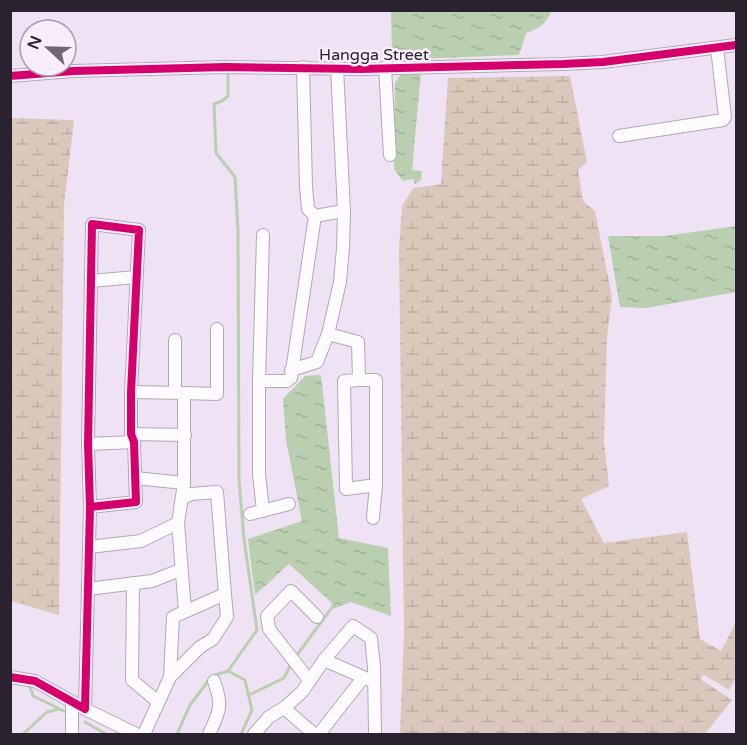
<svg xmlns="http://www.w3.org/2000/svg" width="747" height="745" font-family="'Varela Round',sans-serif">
	<defs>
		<pattern id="wetland-marsh" width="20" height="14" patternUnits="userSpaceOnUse" patternTransform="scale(1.5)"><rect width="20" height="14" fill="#dbc8bd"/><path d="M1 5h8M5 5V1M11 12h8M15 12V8" fill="none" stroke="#bcaca3"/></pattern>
		<pattern id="water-ripples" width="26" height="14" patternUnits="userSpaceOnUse" patternTransform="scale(1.5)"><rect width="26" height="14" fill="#b9cfb0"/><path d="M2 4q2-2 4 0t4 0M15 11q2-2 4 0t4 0" fill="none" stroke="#9fb198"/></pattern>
	</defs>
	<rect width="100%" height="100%" fill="#f0e2f5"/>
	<g fill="url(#wetland-marsh)">
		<path d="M570,76L587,162L578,170L583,201L595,211L612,297L607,337L604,441L609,486L581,499L604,543L687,532L700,639L721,651L736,622V678L729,690L704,675L700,679L732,700L705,734H400L404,632L399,249L402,206L413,188L441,184L448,78Z"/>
		<path d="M11,118L74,120L64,205L59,615L11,601Z"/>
	</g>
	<g fill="url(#water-ripples)">
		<path d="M391,11V10L551,11C547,24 538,29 526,33L519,55L392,60Z"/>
		<path d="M421,72L412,170L422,171L421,180L415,184L413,179L403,181L394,169L395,83L400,75Z"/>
		<path d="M736,226V292L646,308L620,307L608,236H665Z"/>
		<path d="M321,375L339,538L388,548L391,616L351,602L330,610L332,603L289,564L255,595L248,539L302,521L286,440L283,399L305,376Z"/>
	</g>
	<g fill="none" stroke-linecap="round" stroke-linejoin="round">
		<g stroke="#b9cfb0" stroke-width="3">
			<path d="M297,655L330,610"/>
			<path d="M228,671L257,630L244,539L239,480L238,231L235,177L216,153L214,104L222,101L228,96V69"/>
			<path d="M29,683L33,696L58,708"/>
			<path d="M249,695L284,678L292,662"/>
			<path d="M85,722L106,734"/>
			<path d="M23,734L47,712L59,709L68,713"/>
			<path d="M177,734L190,705L212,676L228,671L245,680L252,710L241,734"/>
		</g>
		<defs>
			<g id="minor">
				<path d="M303,67L306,186L308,209L315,216L344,211"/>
				<path d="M385,68L390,155"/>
				<path d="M10,76L73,71L226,67L360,69L563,64L603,62L736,45"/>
				<path d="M619,136L723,120L725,117L717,48"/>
				<path d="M263,235L259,381H287L291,378L315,216"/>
				<path d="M91,281L136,277"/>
				<path d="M328,334L358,342L359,380H376V485L373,518"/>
				<path d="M291,370L317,362L328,334L340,282L343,248L344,211L337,68"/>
				<path d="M359,380L344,381L346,489L376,485"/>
				<path d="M259,381V474L263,511"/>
				<path d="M131,392L184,393V483L178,523L185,611"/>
				<path d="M175,392V340"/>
				<path d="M184,393L217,394V329"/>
				<path d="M131,434L185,435"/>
				<path d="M88,444L134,442"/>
				<path d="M135,478L184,483"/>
				<path d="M250,514L289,504"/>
				<path d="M89,547L141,541L178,523"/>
				<path d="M133,583L132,680L158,702"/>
				<path d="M88,589L152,581L180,570"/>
				<path d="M324,660L370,680"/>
				<path d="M10,677L35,681L85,709L90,507L88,444L92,224L139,230L131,392V434L134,442L136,502L90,507"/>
				<path d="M170,677L200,647L213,639L227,617L225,594"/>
				<path d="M309,680L269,629L267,616L291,591L317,617"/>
				<path d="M284,708L314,734"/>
				<path d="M85,709L136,734"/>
				<path d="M72,734V702"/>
				<path d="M144,734L170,677L173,617L225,594L217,492L191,494L183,498"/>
				<path d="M209,734C220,711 223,706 214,681"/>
				<path d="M254,734L269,717L284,708L302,692L324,660L353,626L371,638L374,667L375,734"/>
				<path d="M319,734L363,678"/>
			</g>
		</defs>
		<use href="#minor" stroke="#b2a8b6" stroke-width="14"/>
		<use href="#minor" stroke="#fdfbfe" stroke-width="12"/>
		<defs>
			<g id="cycleway">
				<path d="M10,76L73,71L226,67L360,69L563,64L603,62L736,45"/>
				<path d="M10,677L35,681L85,709L90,507L88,444L92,224L139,230L131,392V434L134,442L136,502L90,507"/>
			</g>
		</defs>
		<use href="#cycleway" stroke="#f8edfb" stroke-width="11"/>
		<use href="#cycleway" stroke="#d6006c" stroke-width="8"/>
	</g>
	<g text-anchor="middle" stroke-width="5" stroke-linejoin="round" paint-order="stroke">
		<g font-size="16" fill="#2b222f" stroke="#f8edfb">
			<text x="374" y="60">Hangga Street</text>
		</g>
	</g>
	<rect width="747" height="745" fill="none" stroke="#2b222f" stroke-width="24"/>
	<g transform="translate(48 48) rotate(292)"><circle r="28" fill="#f8edfb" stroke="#a69ca9" stroke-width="1.5"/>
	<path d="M0-4.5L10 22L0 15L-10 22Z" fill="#706574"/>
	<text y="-9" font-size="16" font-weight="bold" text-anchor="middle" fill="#2b222f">N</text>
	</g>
</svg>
